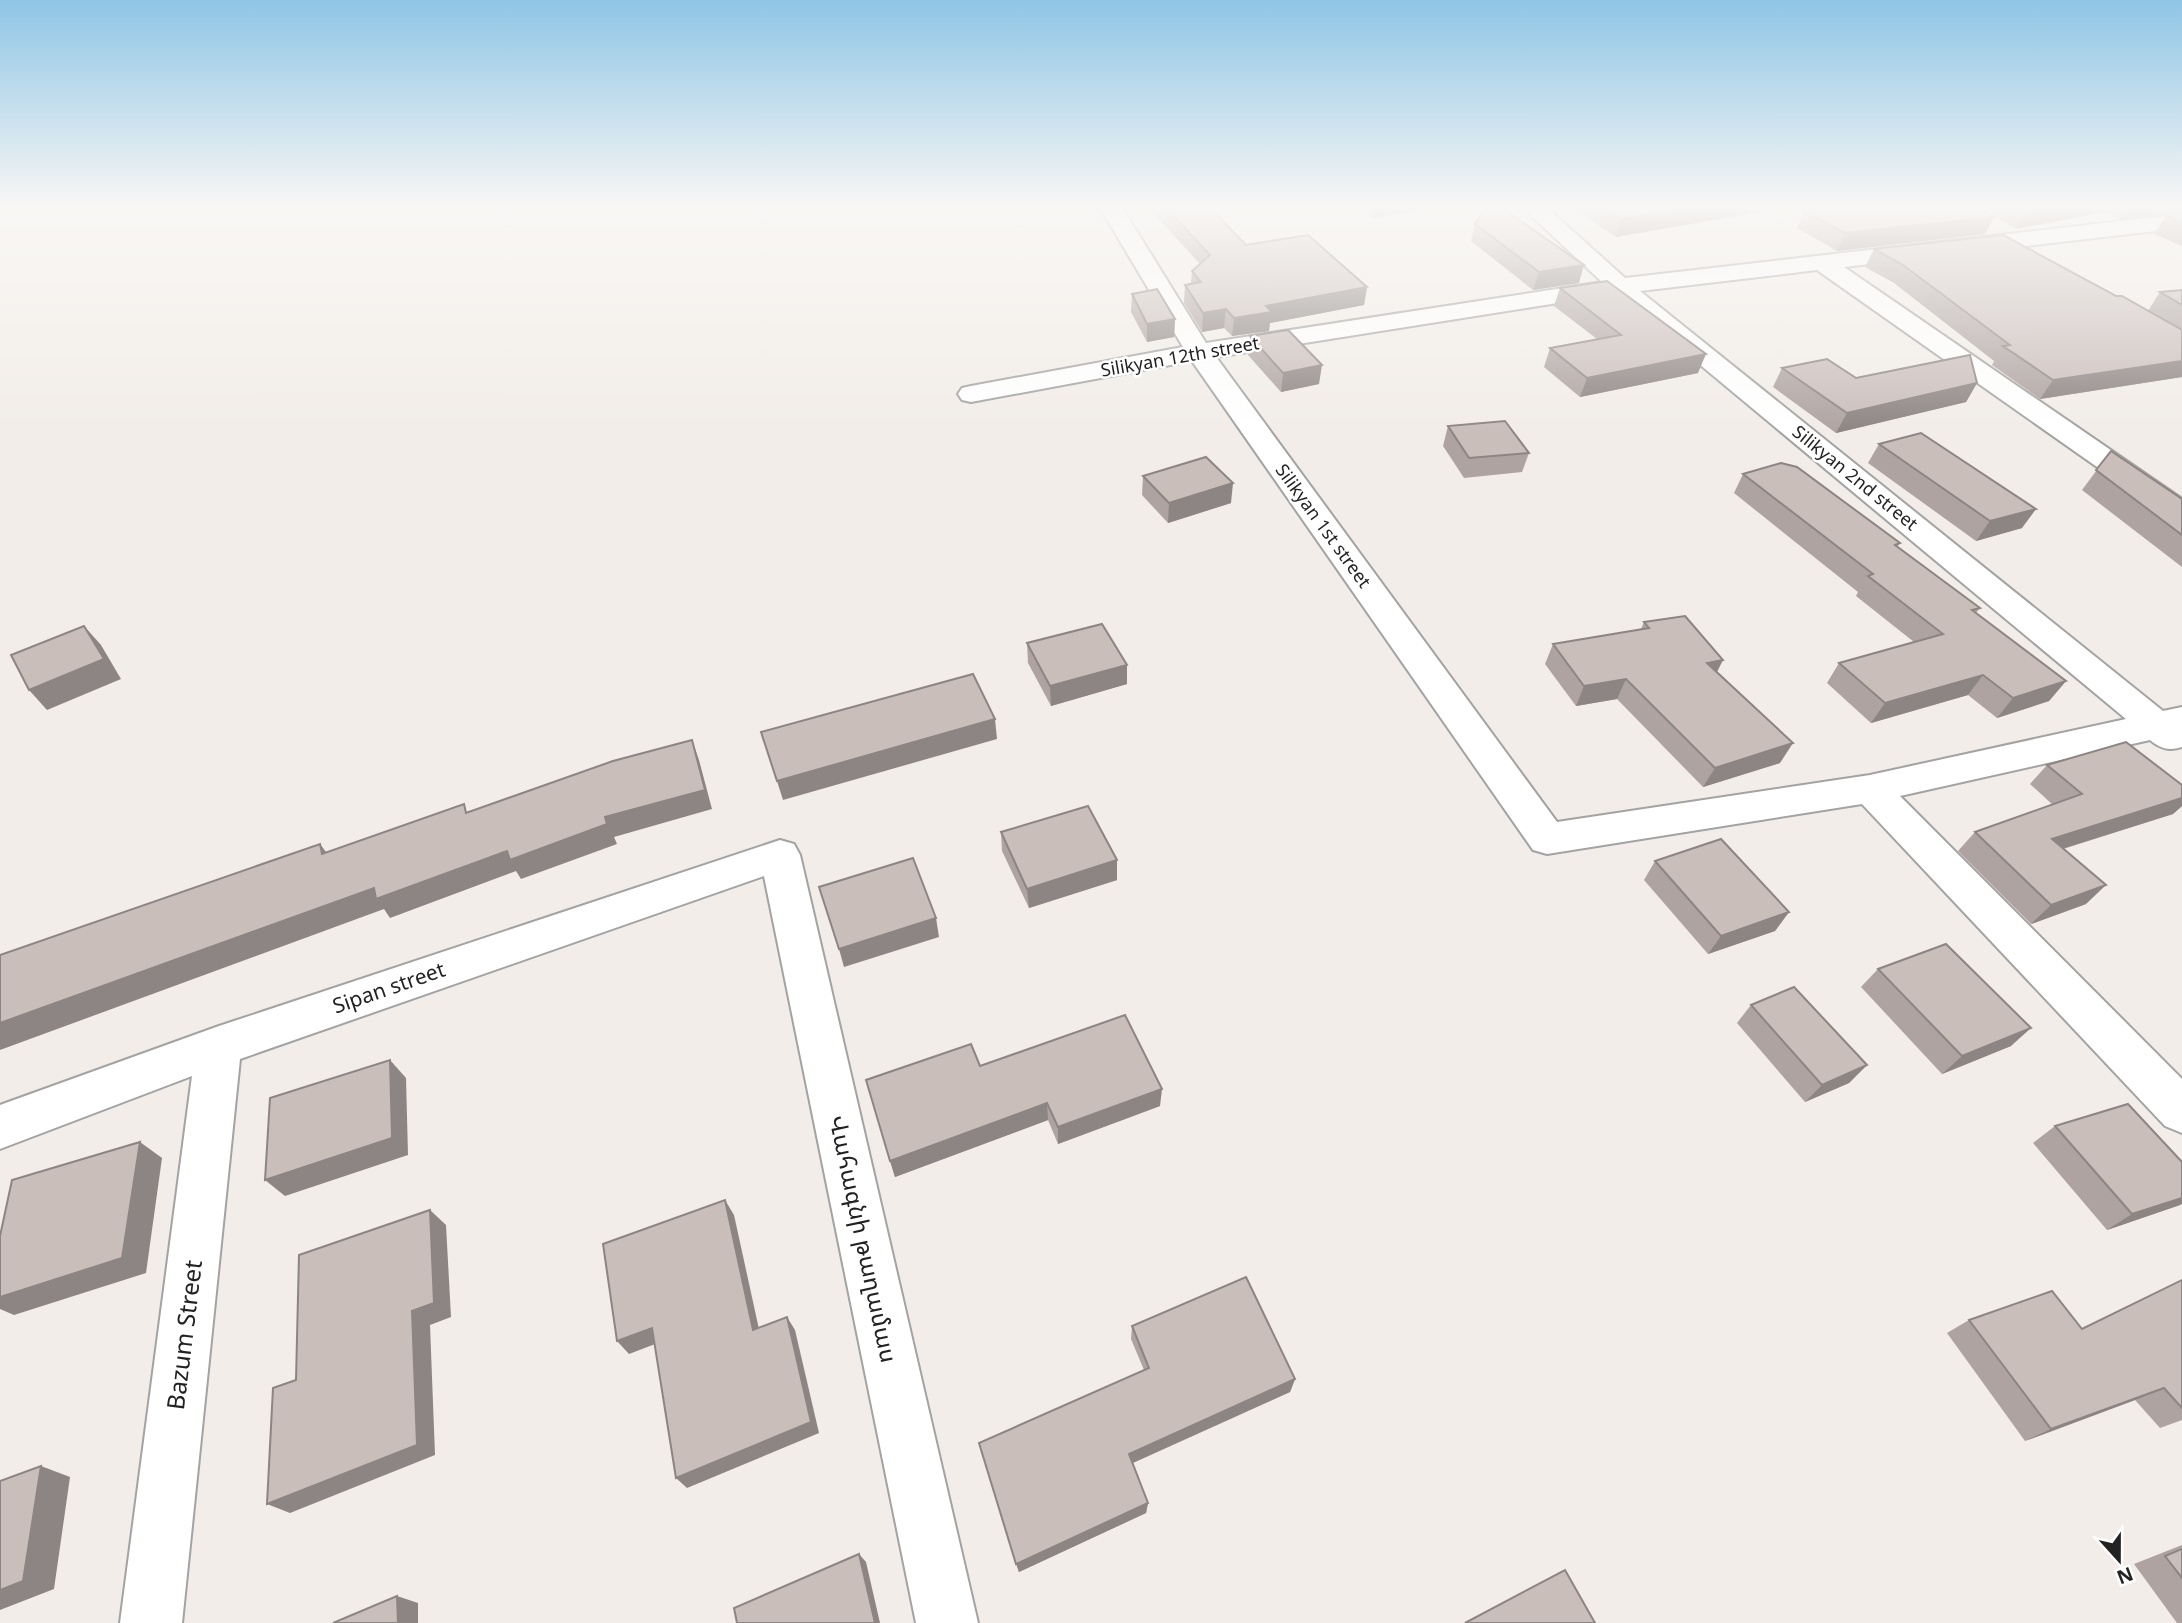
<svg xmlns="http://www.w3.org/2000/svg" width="2182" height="1623" font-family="'Noto Sans','Noto Sans Armenian',sans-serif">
	<rect width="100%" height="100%" fill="#f2ede8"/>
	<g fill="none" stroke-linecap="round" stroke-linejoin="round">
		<defs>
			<g id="minor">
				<path d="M1099,206H1121L1206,343L1602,282L1521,206H1545L1625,278L2182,214V228L1844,267L2182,499V522L2171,519L1817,270L1640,291L2163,711L2182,707V747C2169,751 2161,749 2150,740L1900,796L2182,1079V1133L2165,1126L1862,804L1547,854L1533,850L1192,361L971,402L962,400L958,394L962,388L971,386L1183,347ZM1615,294L2126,719L1870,775L1557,822L1216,357Z"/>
				<path d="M780,840L794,844L800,855L978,1623H916L764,876L240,1059L182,1623H120L192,1076L0,1149V1105L219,1026Z"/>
			</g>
		</defs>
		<use href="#minor" stroke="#a3a3a3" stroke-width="4"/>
		<use href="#minor" fill="#fff" fill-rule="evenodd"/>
	</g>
	<g fill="#aea3a1">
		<path d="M1147,206H1208L1246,245L1367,287L1364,305L1270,323L1269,331L1232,336L1224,328L1202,332L1184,303L1185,285L1191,283L1192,271L1200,264Z"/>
		<path d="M1359,206H1445L1372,218Z"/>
		<path d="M1570,206H1783L1782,208L1616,237Z"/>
		<path d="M1979,206H2182L2120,219L2105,212L2016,229Z"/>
		<path d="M1804,211L1994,217L1985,234L1837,251L1797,228Z"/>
		<path d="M2182,214V246L2154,234L2166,216Z"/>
		<path d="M1475,224L1579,283L1533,290L1471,241Z"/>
		<path d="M1874,249L2116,296L2148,311L2160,292L2182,290V377L2040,399L1992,365L1994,361L1894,283L1865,267Z"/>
		<path d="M1560,288L1698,373L1580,397L1544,367L1550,348L1597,339L1554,306Z"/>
		<path d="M1132,294L1175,319L1174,337L1147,342L1131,312Z"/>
		<path d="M1250,336L1319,384L1281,392L1248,355Z"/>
		<path d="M1782,368L1856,378L1977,383L1966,402L1836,433L1773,387Z"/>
		<path d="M1448,426L1529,453L1522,472L1464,478L1443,446Z"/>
		<path d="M1879,444L2022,528L1976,541L1868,463Z"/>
		<path d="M2111,451L2182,499V567L2082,490Z"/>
		<path d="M1743,474L1900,543L1897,547L1980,608L1976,613L2066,681L2049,701L1997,718L1968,695L1871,723L1827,683L1839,663L1914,642L1856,596L1858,592L1734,493Z"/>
		<path d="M1143,476L1231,503L1168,523L1142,495Z"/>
		<path d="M1644,622L1717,672L1780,763L1703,787L1617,699L1576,706L1545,664L1553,644L1641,629Z"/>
		<path d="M1027,643L1127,665V684L1051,706L1028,663Z"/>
		<path d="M2047,765L2182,785V806L2173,814L2063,849L2086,904L2031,924L1958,851L1975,832L2053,805L2030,784Z"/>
		<path d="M1001,832L1117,860V880L1029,908L1002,851Z"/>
		<path d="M1655,861L1789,912L1775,931L1708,954L1644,880Z"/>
		<path d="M1878,969L2011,1046L1942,1074L1861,987Z"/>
		<path d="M1751,1005L1867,1065L1849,1083L1805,1102L1737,1023Z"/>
		<path d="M980,1066L1160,1106L1058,1144L1048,1120L895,1177L866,1080Z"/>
		<path d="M2055,1126L2180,1205L2107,1230L2033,1143Z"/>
		<path d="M2182,1280V1420L2160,1428L2135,1400L2025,1441L1947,1333L1969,1320L2082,1329Z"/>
		<path d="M1132,1326L1295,1379L1290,1392L1133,1463L1148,1503L1146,1513L1019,1572L979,1443L1144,1370L1131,1339Z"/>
		<path d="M2182,1545V1623H2177L2134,1564Z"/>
	</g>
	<g fill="#8d8583">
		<path d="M1374,206H1445L1372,218Z"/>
		<path d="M1699,206H1783L1782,208L1616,237L1621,219Z"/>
		<path d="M2054,206H2108L2105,212L2016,229L2026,211Z"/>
		<path d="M2128,206H2182V212L2120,219Z"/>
		<path d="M1994,217L1985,234L1837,251L1845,233Z"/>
		<path d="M1584,265L1579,283L1533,290L1539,272Z"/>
		<path d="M1367,287L1364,305L1270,323L1269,331L1232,336L1234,318L1266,306Z"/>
		<path d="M1226,309L1224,328L1202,332L1203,313Z"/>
		<path d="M1175,319L1174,337L1147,342V324Z"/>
		<path d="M1706,354L1698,373L1580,397L1587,378Z"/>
		<path d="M2182,361V377L2040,399L2053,380Z"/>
		<path d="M1322,365L1319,384L1281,392L1283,373Z"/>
		<path d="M1977,383L1966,402L1836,433L1847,413Z"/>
		<path d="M1233,483L1231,503L1168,523L1169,503Z"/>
		<path d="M2036,509L2022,528L1976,541L1990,521Z"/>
		<path d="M84,626L101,645L121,679L47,710L29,690Z"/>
		<path d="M1723,660L1713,680L1707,663Z"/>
		<path d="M1127,665V684L1051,706L1050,686Z"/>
		<path d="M1983,675L1968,695L1871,723L1885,703Z"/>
		<path d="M1626,679L1617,699L1576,706L1584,686Z"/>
		<path d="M2066,681L2049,701L1997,718L2013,698Z"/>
		<path d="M995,719L997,739L783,800L777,781Z"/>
		<path d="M692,740L699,760L712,809L614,837L617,844L521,879L516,871L390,918L384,909L0,1050V1023L374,888L507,851L605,817Z"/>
		<path d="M1793,743L1780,763L1703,787L1715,768Z"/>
		<path d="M2182,798V806L2173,814L2033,858L2052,839Z"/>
		<path d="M320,844L335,864L322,854Z"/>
		<path d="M1117,860V880L1029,908L1027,889Z"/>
		<path d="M2106,885L2086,904L2031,924L2051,905Z"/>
		<path d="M1789,912L1775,931L1708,954L1721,936Z"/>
		<path d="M936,918L939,937L844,967L839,949Z"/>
		<path d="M2031,1028L2011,1046L1942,1074L1962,1056Z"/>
		<path d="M390,1060L406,1078L408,1155L285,1196L265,1180Z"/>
		<path d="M1867,1065L1849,1083L1805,1102L1822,1085Z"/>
		<path d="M1162,1089L1160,1106L1058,1144V1127Z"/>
		<path d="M1047,1103L1048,1120L895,1177L890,1161Z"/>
		<path d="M140,1142L162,1158L146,1273L14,1315L0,1309V1297Z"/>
		<path d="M2182,1198V1204L2180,1205L2107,1230L2132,1214Z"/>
		<path d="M725,1200L734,1215L762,1343L753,1330Z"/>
		<path d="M430,1210L446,1225L451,1317L430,1325L435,1455L290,1513L267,1504L412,1311Z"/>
		<path d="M787,1317L795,1330L819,1433L687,1488L676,1478Z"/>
		<path d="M652,1328L663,1341L629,1354L617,1341Z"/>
		<path d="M1295,1379L1290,1392L1128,1465L1129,1454Z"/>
		<path d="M2164,1388L2135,1400L2025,1441L2051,1429Z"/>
		<path d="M41,1466L70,1477L54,1589L0,1610V1590Z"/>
		<path d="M1148,1503L1146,1513L1019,1572L1016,1564Z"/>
		<path d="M859,1554L866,1562L880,1623H875Z"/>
		<path d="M397,1596L418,1603V1623H398Z"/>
	</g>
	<g fill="#cabebb" stroke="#8d8583" stroke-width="2">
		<path d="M1164,206H1208L1246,245L1308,235L1367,287L1266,306L1272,312L1234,318L1226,309L1203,313L1185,285L1201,282L1192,271L1210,255Z"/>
		<path d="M1488,206H1499L1584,265L1539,272L1475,224Z"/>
		<path d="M1601,206H1699L1621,219Z"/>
		<path d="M1835,206H1978L1994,217L1845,233L1804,211Z"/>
		<path d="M2017,206H2054L2026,211Z"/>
		<path d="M2182,214V223L2166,216Z"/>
		<path d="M2003,235L2116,296H2122L2182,330V361L2053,380L2003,346L2010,345L1903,265L1874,249Z"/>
		<path d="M1607,281L1706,354L1587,378L1550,348L1621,335L1560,288Z"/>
		<path d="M1157,289L1175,319L1147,324L1132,294Z"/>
		<path d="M2182,290V305L2160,292Z"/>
		<path d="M1288,330L1322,365L1283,373L1250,336Z"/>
		<path d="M1970,355L1977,383L1847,413L1782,368L1827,359L1856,378Z"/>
		<path d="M1505,421L1529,453L1469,458L1448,426Z"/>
		<path d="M1921,433L2036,509L1990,521L1879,444Z"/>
		<path d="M2111,451L2182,499V535L2096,470Z"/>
		<path d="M1206,457L1233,483L1169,503L1143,476Z"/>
		<path d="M1781,463L1797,467L1900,543L1895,545L1980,608L1972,610L2066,681L2013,698L1983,675L1885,703L1839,663L1943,634L1868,576L1873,574L1743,474Z"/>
		<path d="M1685,616L1723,660L1707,663L1793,743L1715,768L1626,679L1584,686L1553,644L1649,628L1644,622Z"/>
		<path d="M1102,624L1127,665L1050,686L1027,643Z"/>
		<path d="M84,626L104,659L29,690L11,655Z"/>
		<path d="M973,674L995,719L777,781L761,732Z"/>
		<path d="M692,740L705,790L605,817L607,824L510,860L507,851L376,899L374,888L0,1023V955L320,844L322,854L464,804L466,813L613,761Z"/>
		<path d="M2126,742L2182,785V798L2052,839L2106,885L2051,905L1975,832L2082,794L2047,765Z"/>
		<path d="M1088,806L1117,860L1027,889L1001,832Z"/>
		<path d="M1721,839L1789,912L1721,936L1655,861Z"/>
		<path d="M913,858L936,918L839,949L819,887Z"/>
		<path d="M1946,944L2031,1028L1962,1056L1878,969Z"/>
		<path d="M1794,987L1867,1065L1822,1085L1751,1005Z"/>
		<path d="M1125,1015L1162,1089L1058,1127L1047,1103L890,1161L866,1080L971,1044L980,1066Z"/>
		<path d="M390,1060L392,1138L265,1180L270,1098Z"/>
		<path d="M2128,1104L2182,1162V1198L2132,1214L2055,1126Z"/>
		<path d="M140,1142L122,1258L0,1297V1236L12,1180Z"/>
		<path d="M725,1200L753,1330L787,1317L811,1422L676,1478L652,1328L617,1341L603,1244Z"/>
		<path d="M430,1210L434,1303L412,1311L417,1445L267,1504L273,1388L296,1380L299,1255Z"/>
		<path d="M1246,1277L1295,1379L1129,1454L1148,1503L1016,1564L979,1443L1149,1368L1132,1326Z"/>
		<path d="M2182,1280V1408L2164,1388L2051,1429L1969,1320L2052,1291L2082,1329Z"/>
		<path d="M41,1466L23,1581L0,1590V1481Z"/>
		<path d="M2182,1549V1578L2165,1556Z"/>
		<path d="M859,1554L875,1623H737L734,1608Z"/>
		<path d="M1565,1570L1595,1623H1465Z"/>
		<path d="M397,1596L398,1623H333Z"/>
	</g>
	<linearGradient id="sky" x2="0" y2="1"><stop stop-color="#8fc5e5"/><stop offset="0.48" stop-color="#f9f7f5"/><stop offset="1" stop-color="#f9f7f5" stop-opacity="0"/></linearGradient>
	<rect width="2182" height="433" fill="url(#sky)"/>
	<g text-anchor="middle" stroke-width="5" stroke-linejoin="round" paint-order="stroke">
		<g font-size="18" fill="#222" stroke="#fff">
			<text transform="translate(1180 357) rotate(-10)" y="6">Silikyan 12th street</text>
			<text transform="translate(1855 478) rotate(39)" y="6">Silikyan 2nd street</text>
			<text transform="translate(1323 526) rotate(54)" y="6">Silikyan 1st street</text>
		</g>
		<g font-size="21" fill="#222" stroke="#fff">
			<text transform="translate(389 988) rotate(-19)" y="7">Sipan street</text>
		</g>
		<g font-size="24" fill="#222" stroke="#fff">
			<text transform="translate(863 1239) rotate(78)" y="8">Վահագնի թաղամաս</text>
			<text transform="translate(185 1335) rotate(-83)" y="8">Bazum Street</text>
		</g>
	</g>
	<g transform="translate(2119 1560) rotate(159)" stroke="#ffffff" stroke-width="5" paint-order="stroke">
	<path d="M0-5L12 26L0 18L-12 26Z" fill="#222222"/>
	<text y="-10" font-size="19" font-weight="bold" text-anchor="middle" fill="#222222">N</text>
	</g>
</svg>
